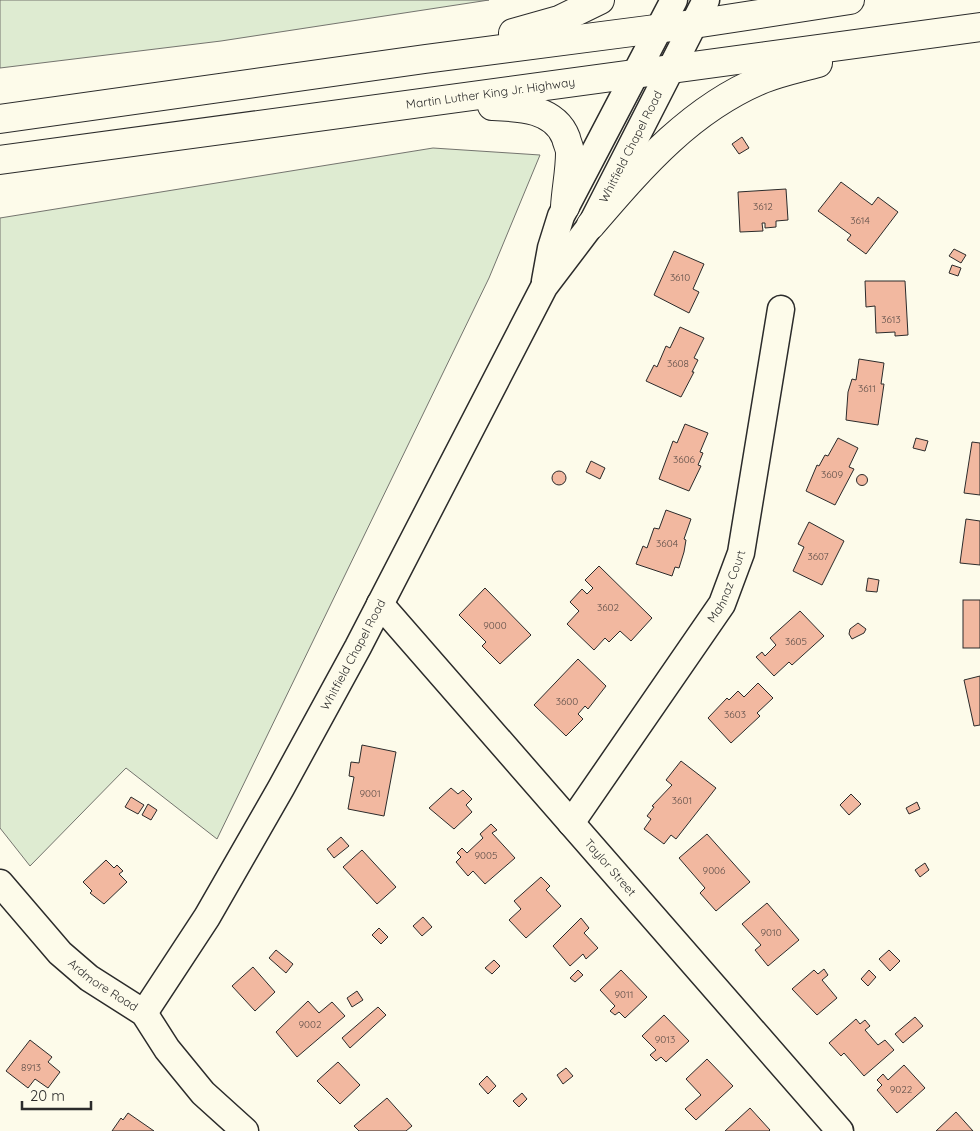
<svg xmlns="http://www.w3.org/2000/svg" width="980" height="1131" font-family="Quicksand,sans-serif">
	<rect width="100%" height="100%" fill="#fdfbea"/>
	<g fill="#deebd1" stroke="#74746e">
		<path d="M0,0H489L221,41L0,68Z"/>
		<path d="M433,148L540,155L489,278L217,839L126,768L30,866L0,828V218Z"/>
	</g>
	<g fill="#f2b8a0" stroke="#2b2b2b">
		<path d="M742,137L749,148L739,154L732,144Z"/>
		<path d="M841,182L872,205L878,197L898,212L866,254L847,240L851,235L818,211Z"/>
		<path d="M786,189L788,220L776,221V227L765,228V223H762L763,231L740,232L738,192Z"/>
		<path d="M954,249L966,255L961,263L949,256Z"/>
		<path d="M674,251L704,264L693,289L699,292L689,313L654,295Z"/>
		<path d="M952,265L961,268L958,276L949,273Z"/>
		<path d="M865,281H905L908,335L895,336V332L876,333L875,306L866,307Z"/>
		<path d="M680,327L704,338L694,358L698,360L692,372H694L681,397L646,381L654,365L657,367L666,346L670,348Z"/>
		<path d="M859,359L884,363L881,384H884L878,425L846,420L848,392L852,379L856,380Z"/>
		<path d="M685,424L708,433L700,452L703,453L698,465L701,466L689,491L659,479L673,441L677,443Z"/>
		<path d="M838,438L858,448L849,467L854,469L835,505L806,491L817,465L819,466L825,455L828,456Z"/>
		<path d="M916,438L928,441L925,451L913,448Z"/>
		<path d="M972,442L980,443V495L964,493Z"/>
		<path d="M591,461L605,468L600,479L586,472Z"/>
		<circle cx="559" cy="478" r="7"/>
		<circle cx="862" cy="480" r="5.5"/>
		<path d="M666,510L691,519L684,539L686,540L684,552L679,568L675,567L672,576L636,564L643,546L647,548L654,528L659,529Z"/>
		<path d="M966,519L980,521V565L960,563Z"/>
		<path d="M809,522L844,541L822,585L793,571L804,547L798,544Z"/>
		<path d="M599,566L652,618L631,641L620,631L609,642L605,638L594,650L567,624L579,611L570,602L582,589L587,594L593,588L585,580Z"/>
		<path d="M868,578L879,580L877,592L866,591Z"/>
		<path d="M485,588L531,635L500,664L482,646L486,642L459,615Z"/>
		<rect x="963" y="600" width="17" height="48"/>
		<path d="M800,611L824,636L792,665L789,662L774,676L756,657L762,652L765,656L776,645L770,638Z"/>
		<path d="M858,623L866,629L864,633L852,639L849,634L850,629Z"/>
		<path d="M578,659L606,686L588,709L585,706L578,714L583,719L566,736L534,705Z"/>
		<path d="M980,676V725L974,726L964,680Z"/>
		<path d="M758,683L773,698L757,713L760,716L731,743L708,718L727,698L729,700L738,691L744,697Z"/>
		<path d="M362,745L396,752L384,816L348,809L354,777L349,776L351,762L359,763Z"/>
		<path d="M681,761L716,788L676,839L671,835L664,844L644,829L651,819L647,816L654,807L652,806L672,785L666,780Z"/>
		<path d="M451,788L458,794L463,790L472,799L466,805L472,812L454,829L429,808Z"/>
		<path d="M851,794L861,804L849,815L840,805Z"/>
		<path d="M131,797L144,805L138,814L125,807Z"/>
		<path d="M917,802L920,809L909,814L906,808Z"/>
		<path d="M148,804L157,810L151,820L142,815Z"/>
		<path d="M491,824L497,830L492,833L515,858L485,884L473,871L468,876L456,862L461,857L457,853L462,848L467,853L483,838L480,834Z"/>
		<path d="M707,834L750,882L716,911L700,893L705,888L679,858Z"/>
		<path d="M341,837L349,846L334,858L327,849Z"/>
		<path d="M362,850L396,887L377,904L343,867Z"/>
		<path d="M106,860L114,868L117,865L123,871L119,874L127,882L104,904L90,893L92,891L83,882Z"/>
		<path d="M925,863L929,870L920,877L915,870Z"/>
		<path d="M541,877L550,886L546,890L561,906L526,938L509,920L521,909L514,901Z"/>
		<path d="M767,903L799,940L768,966L755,950L761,945L742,924Z"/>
		<path d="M423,917L432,927L422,936L413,926Z"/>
		<path d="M581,918L589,928L584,933L598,948L586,959L583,954L570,966L553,946Z"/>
		<path d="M379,928L388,937L381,944L372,935Z"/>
		<path d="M276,950L293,964L286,973L269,958Z"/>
		<path d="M889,950L900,961L890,971L879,959Z"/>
		<path d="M494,960L500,966L492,974L485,968Z"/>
		<path d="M253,967L275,992L255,1011L232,986Z"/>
		<path d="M824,969L828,975L822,980L837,998L817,1015L792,989L814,970L818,974Z"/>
		<path d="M578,970L583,975L575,982L570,978Z"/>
		<path d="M621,970L647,997L625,1018L619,1012L615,1015L610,1011L615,1006L600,990Z"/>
		<path d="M869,970L876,977L868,986L861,979Z"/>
		<path d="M357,991L363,1000L352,1007L347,998Z"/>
		<path d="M308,1001L319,1013L332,1002L345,1016L297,1057L276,1032Z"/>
		<path d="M378,1007L386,1015L350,1048L342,1038Z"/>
		<path d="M664,1015L689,1041L666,1062L661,1057L656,1061L650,1055L656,1050L642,1036Z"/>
		<path d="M915,1017L923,1026L903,1043L895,1034Z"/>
		<path d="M856,1019L860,1024L865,1020L870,1026L865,1030L878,1045L885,1040L894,1050L864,1076L844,1053L841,1056L829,1043Z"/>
		<path d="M30,1040L52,1057L48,1062L60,1072L48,1088L35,1079L28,1088L6,1071Z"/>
		<path d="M707,1059L733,1086L696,1120L685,1109L701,1095L686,1079Z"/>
		<path d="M338,1062L360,1085L340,1104L317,1081Z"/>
		<path d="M904,1065L925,1088L897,1113L877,1090L882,1085L877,1080L883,1074L888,1080Z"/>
		<path d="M566,1068L573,1076L563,1084L557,1075Z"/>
		<path d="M487,1076L496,1086L488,1094L479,1084Z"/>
		<path d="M522,1093L527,1099L519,1107L513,1101Z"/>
		<path d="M387,1098L412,1126L406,1131H359L354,1126Z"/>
		<path d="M750,1108L770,1130L769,1131H725Z"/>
		<path d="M956,1112L973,1131H936Z"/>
		<path d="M128,1113L154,1131H112L121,1118L123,1120Z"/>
	</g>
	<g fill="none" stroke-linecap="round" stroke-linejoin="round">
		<defs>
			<g id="minor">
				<path d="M545,281L551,248L561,216L674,0"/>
				<path id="s1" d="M380,604L840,1131"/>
				<path id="s2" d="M571,823L722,604L741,553L781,309"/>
				<path id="s3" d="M0,883L60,953L89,978L144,1013L167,1049L203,1093L245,1131"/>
				<path id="s4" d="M144,1013L207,917L281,788L358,647L544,287L591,225L706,0"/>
			</g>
			<g id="major">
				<path d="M513,33L559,20L600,0"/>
				<path d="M492,106C519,107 555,108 566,138C567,143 570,148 570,153C570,171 566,189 565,207"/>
				<path d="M0,119L425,59L694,24L850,0"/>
				<path id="s5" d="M0,160L980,27"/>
				<path d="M591,225C641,167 690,109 763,79C781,72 800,68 818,63"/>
			</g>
		</defs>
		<use href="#minor" stroke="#2b2b2b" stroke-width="29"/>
		<use href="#major" stroke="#2b2b2b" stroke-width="30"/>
		<use href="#minor" stroke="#fdfbea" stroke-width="26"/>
		<use href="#major" stroke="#fdfbea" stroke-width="28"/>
	</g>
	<g text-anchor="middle" stroke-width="4" stroke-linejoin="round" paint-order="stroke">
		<g font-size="10" fill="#5d4e48">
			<text x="763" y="210">3612</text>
			<text x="860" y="224">3614</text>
			<text x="680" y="281">3610</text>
			<text x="891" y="323">3613</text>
			<text x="678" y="367">3608</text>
			<text x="867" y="392">3611</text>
			<text x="684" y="463">3606</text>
			<text x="832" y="478">3609</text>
			<text x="667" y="547">3604</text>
			<text x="818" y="560">3607</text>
			<text x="608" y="611">3602</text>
			<text x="495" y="629">9000</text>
			<text x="796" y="645">3605</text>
			<text x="567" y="705">3600</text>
			<text x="735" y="718">3603</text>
			<text x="370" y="797">9001</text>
			<text x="682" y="804">3601</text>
			<text x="486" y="859">9005</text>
			<text x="714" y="874">9006</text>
			<text x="771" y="936">9010</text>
			<text x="624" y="998">9011</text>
			<text x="310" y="1028">9002</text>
			<text x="665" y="1043">9013</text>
			<text x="31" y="1071">8913</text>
			<text x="901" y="1093">9022</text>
		</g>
		<g font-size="12" fill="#2b2b2b" stroke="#fdfbea">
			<text dy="4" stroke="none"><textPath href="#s5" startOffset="495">Martin Luther King Jr. Highway</textPath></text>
			<text dy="4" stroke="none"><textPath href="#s4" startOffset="995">Whitfield Chapel Road</textPath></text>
			<text dy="4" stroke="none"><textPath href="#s2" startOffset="284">Mahnaz Court</textPath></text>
			<text dy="4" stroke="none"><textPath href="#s4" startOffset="415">Whitfield Chapel Road</textPath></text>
			<text dy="4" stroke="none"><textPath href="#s1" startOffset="350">Taylor Street</textPath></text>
			<text dy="4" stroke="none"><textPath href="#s3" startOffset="146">Ardmore Road</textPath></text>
		</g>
	</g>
	<path d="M22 1101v8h69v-8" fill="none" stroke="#2b2b2b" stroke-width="2.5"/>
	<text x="30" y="1101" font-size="15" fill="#2b2b2b" stroke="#fdfbea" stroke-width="4" paint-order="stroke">20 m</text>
</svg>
